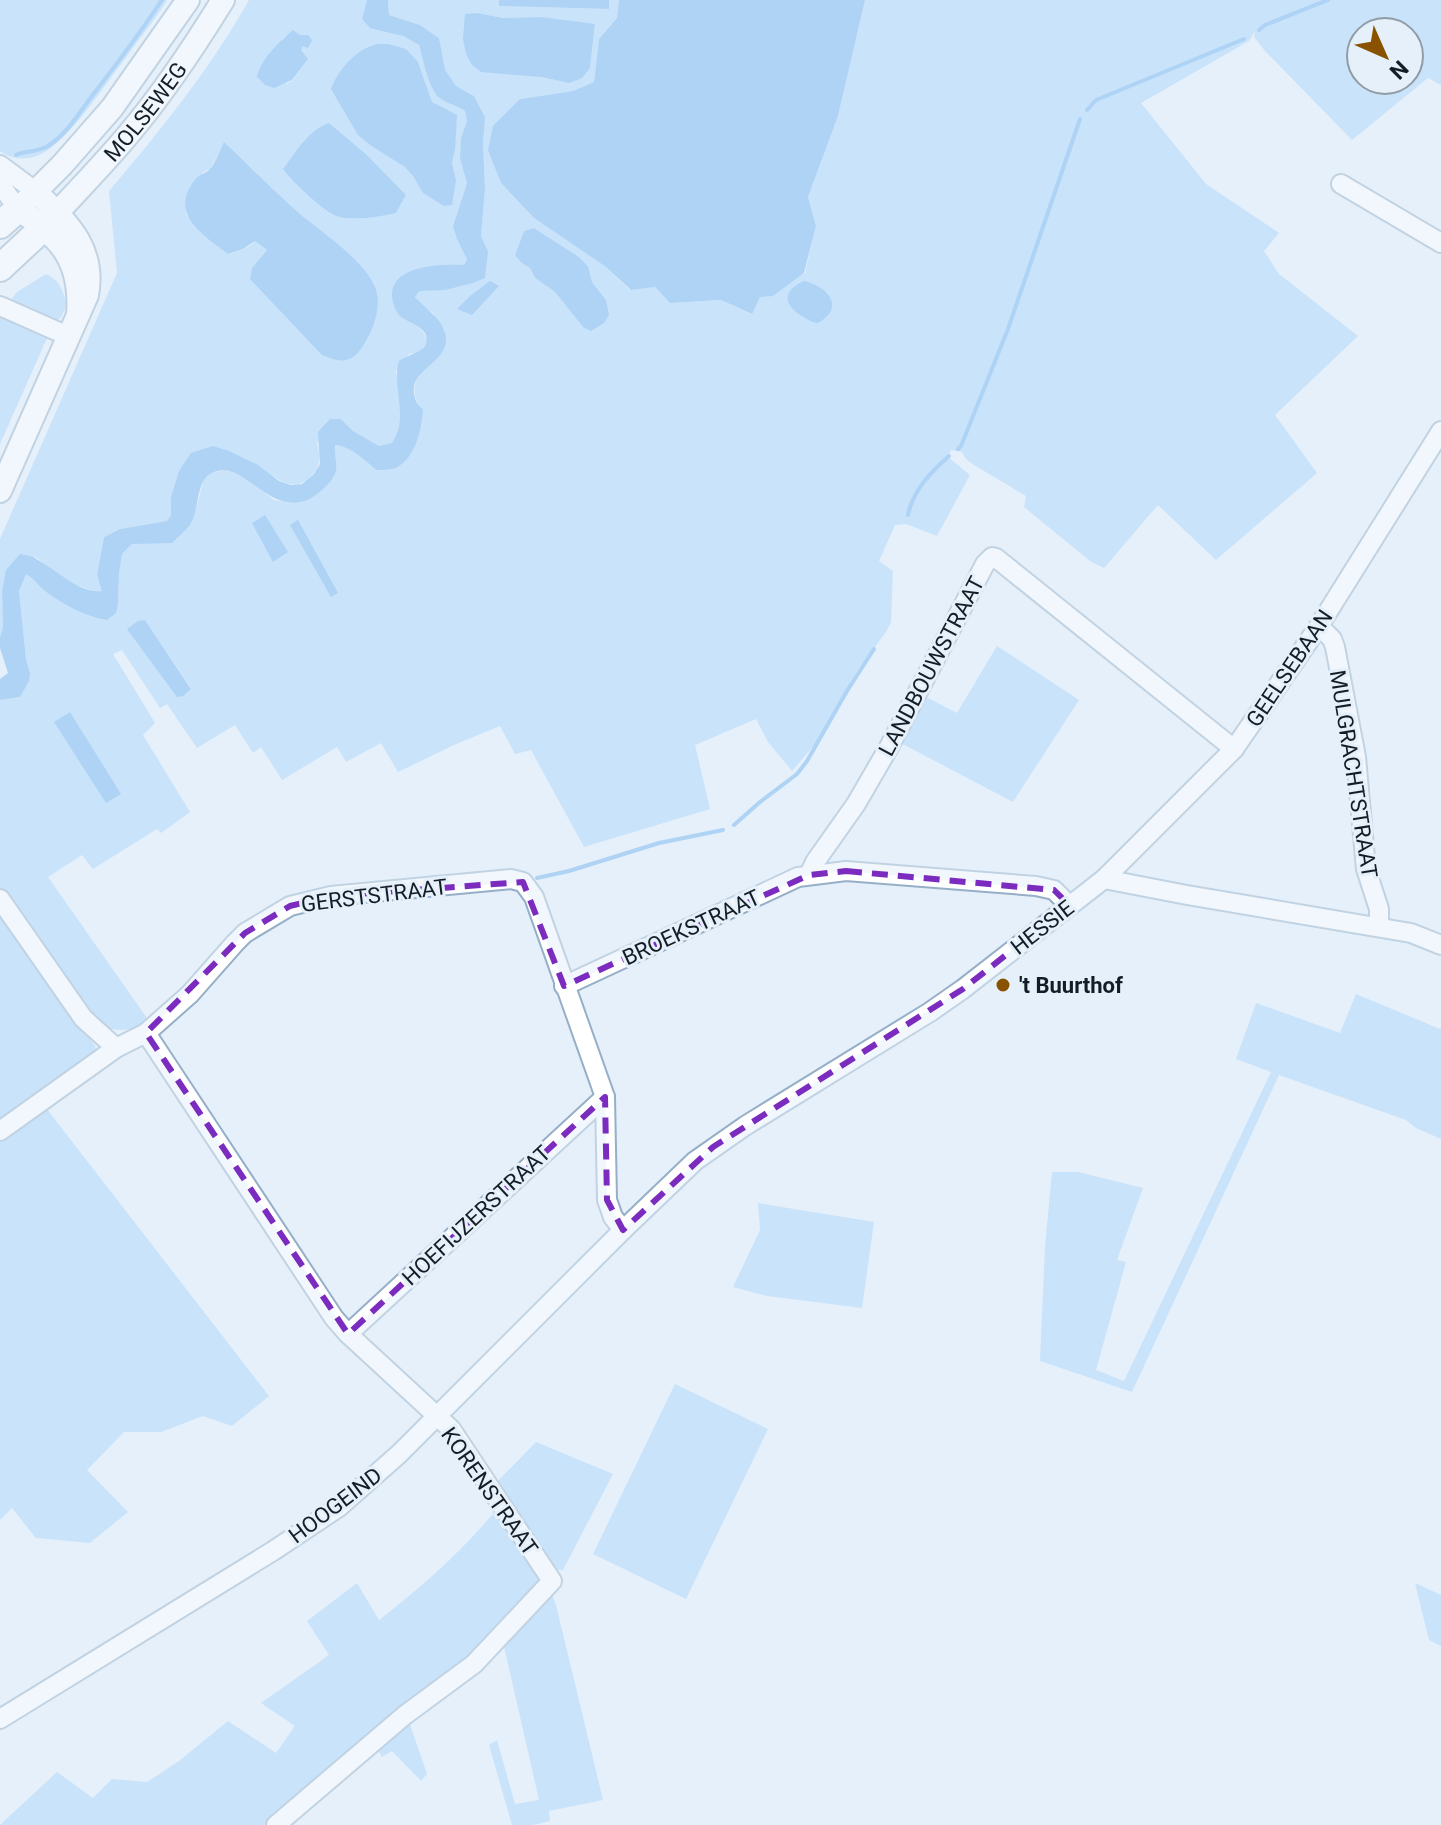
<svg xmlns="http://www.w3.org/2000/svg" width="1441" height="1825" font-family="Roboto,sans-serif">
	<rect width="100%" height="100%" fill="#e5f0fa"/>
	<g fill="#a6d2fb" fill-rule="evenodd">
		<path d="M0,0H167C156,19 140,37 127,56C106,83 70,140 41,154C26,161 13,160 0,151Z"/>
		<path d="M249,0H367L362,20L403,36L419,45C423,59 429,92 441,99C449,104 457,105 465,111L467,121L461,138L460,159L467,183L453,226L467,259L464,265L433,267L399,315C408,321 430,330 426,344C423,352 416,353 409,354L396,371C399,396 406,420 392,443L379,446L353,431L341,419L317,443C321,457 321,468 309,478C290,494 275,476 258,466C249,460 238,456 229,451L171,497V515L167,521L120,529L104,537L97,575L103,591C82,594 52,568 35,557L2,592L3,627L0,637V539L117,273L109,191C160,131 211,68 249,0ZM293,31L300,35L303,46L301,50L308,59L292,81L286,84L282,39ZM418,62L432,102L455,150L452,163L456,180L423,193C417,183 413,173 404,166C383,149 358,142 347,115ZM329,123L367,155L406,195L396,213C381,217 347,222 334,215C320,209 291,181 283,169C295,153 309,129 329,123ZM224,143L292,207L332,239L252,268L267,250L255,241C248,249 238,251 228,254L200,232L186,214L203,172L210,169Z"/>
		<path d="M388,0H499V6L608,9L609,0H619L617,18L599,39L594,82L573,91L520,99L500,182L534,218L606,267L630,290L655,287L670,303L721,300L751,314L760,297L805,273L816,226L808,197L838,116L865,0H1441V85L1428,78L1352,140L1265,51L1254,37L1255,31L1249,41L1141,103L1206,184L1279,233L1264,251L1279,274L1358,336L1275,415L1317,473L1216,560L1158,505L1104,568L1090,561L1024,507L1026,496L974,465L966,459L962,452L951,450L948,457L970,475L937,536L906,524L895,525L879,561L893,571L891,622L886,632L857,671L817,742L792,771L768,742L756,719L695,745L710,809L584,847L531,750L515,754L500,726L454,745L398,772L381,743L346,762L337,747L282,780L261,747L253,753L235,725L197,748L167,704L160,708L122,650L113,654L155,723L143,735L190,812L161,833L157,829L93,869L82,855L48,877L149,1021C127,1034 110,1033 90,1017L0,890V700L20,697L30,673L26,659L19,591L25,573C34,578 38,586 45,591C62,604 86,617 107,620L118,604L119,573L122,554L132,544L148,542L192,523L204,479L211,473L225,470L245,477L274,500L290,503L308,499L336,469L334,445C350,445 365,460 376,470L394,469L405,460L423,409C399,389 433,350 445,331L433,313L422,306L415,297L418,291L428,289L488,251L481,236L485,189L483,144L485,117L474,96L456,86L444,70L439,38L420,25L389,15ZM478,13L503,18L542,17L595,25L590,68L569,83L541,77ZM1361,32H1409V80H1361ZM534,228L579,257L588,266L592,282L606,300L583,327L555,292L535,278L530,268L515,255L524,231ZM145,620L191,688V689L128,629ZM70,712L120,794L107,802L55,722Z"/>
		<path d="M46,274C60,280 63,291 67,305L61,317L54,324L9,302L17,292Z"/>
		<path d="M1,318L47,338L0,444V318Z"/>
		<path d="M997,646L1079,700L1013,802L895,740L920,694L957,713Z"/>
		<path d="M0,916L95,1046L97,1056L0,1123Z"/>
		<path d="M1356,994L1440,1029L1441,1028V1139L1416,1128L1406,1120L1279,1075L1132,1392L1040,1361L1045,1246L1052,1172H1078L1143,1188L1117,1260L1126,1262L1096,1370L1124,1381L1271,1072L1236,1059L1256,1003L1340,1033Z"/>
		<path d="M43,1104L269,1396L232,1426L203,1416L161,1432H124L87,1470L128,1512L90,1543L36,1538L12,1508L0,1520V1137Z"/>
		<path d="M758,1203L874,1222L862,1308L767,1296L733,1287L760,1230Z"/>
		<path d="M675,1384L768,1429L686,1599L593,1554Z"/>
		<path d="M536,1442L613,1474L563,1570H554L494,1485Z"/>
		<path d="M498,1508L540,1578L539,1585L408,1719L427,1774L421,1781L392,1751L382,1757L370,1738L272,1816L264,1825H0L57,1772L93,1798L112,1779L147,1782L179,1761L228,1721L276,1753L295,1726L261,1703L329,1655L307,1621L357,1583L379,1620C422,1587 463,1550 498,1508Z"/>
		<path d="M1415,1583L1441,1595V1646L1429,1640Z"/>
		<path d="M552,1595L556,1605L603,1800L549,1811L550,1821L533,1825H512L489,1745L497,1740L515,1804L539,1800L503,1642L545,1598Z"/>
	</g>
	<g fill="#6aafef">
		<path d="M367,0H388L389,15L420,25L439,38L445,70L456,86L474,96L485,117L483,144L485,189L481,236L488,251L485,278L473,283L445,290L419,291L415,297C424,308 439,316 444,330C456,361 410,367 414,393C415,401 417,404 423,409C421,430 417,456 396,468C390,470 382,470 376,470C365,460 350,446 335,445C334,453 337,463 336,470C335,478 327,485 322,490C273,533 246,452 210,474C196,482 199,512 190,525C185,531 178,537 172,543L132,544L122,554L119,573L118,604L116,613L107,620C86,617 62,604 45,591C38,586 34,578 26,574L19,591L26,659L30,673L29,681L20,697L0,700V679L8,673L0,648V637L3,627L2,592L6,570L20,554C26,555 33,556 38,560C57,570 80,594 102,591L97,575L104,537L120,529L167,521L171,515V497L179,471L191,453L213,446L229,451L258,465L279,481L291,485L302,484L314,474L320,464L318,432L330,419H341L353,431L379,446L392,443C410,414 391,390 399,361C406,356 423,351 425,346C427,341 427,337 425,333C419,324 406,322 399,315C395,310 393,303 392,297C390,265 440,264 464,265L467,259L457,239L453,226L467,183L460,159L461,138L467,121L465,111C457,105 448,104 441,99C429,92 423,59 419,45L403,36L370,28L362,19Z"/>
		<path d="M499,0H609V9L499,6Z"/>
		<path d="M619,0H865L838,116L808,197L816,226L804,273L773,296L760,297L752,314L721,300L670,303L655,287L631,290L606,267L534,218L501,183L488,150L493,126L520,99L573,91L594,82L599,39L617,18Z"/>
		<path d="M478,13L503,18L542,17L595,24L590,68L582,78L569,83L541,77L481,72L472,65L466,54L463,39L465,14Z"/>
		<path d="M293,30L300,35H308L312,40L308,48L303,46L301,50L308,59L292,80L274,88L265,85L257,77C261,59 279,42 293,30Z"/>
		<path d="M388,44L406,49L418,62L432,102L457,115L455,150L452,163L456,180L452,205L444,206L423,193L413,176L405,167L370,145L358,135L331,89C337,72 355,50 374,45C378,43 383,44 388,44Z"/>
		<path d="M329,123L367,155L406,195L396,213C381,217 347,222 334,215C321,209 291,181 283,169C295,153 309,129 329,123Z"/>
		<path d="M224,142C246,163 268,185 291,206C314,227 363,258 375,287C383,307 372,334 360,350C349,365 336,361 322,355L250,279L252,268L267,250L255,241L243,249L228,254C203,235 169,215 194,181C198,175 204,174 209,170C215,164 220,150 224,142Z"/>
		<path d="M534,228L579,257L588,266L592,282L606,300L609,315L604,323L591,331L583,327L555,292L535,278L530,268L522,263L515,255L524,231Z"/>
		<path d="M490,281L499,286L472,315L457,309L470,296Z"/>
		<path d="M804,281C828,286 846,308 818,323C810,322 807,319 800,315C782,302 784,290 804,281Z"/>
		<path d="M265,515L288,552L273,562L252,523Z"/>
		<path d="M298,520L338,593L331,597L290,525Z"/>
		<path d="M145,620L191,689L183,696L177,697L127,629L138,621Z"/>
		<path d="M70,712L121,794L106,803L54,722Z"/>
	</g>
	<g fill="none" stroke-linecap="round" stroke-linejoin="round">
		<g stroke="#6aafef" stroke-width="4">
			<path d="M1259,30L1265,25L1328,0"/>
			<path d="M1087,110L1096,100L1244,39"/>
			<path d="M16,155C25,151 36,152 46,147C65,137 79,113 92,96C116,65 140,33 162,0"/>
			<path d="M958,449L961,446L1008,329L1080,119"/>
			<path d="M908,515C913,490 931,472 949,456"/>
			<path d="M734,825L760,802L797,774L807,761L847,691L874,649"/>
			<path d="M537,878L569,871L659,843L723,830"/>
		</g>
		<defs>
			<g id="minor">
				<path d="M0,165L35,191"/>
				<path d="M0,181L5,191L18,209"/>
				<path d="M1341,184L1441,243"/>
				<path d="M0,306L68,336"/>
				<path d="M1319,626L1332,639L1335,647L1356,757L1366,869L1379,909V927"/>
				<path d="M809,875L815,862L856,804L889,747L985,564L992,557L996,558L1234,749"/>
				<path d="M1104,879L1187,895L1411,933L1441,945"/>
				<path d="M0,899L83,1018L116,1048"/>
				<path d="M564,986L798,877L846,871L1036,886L1054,890L1069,905"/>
				<path d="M146,1033L334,1318L348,1334L451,1429L552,1581L474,1664L405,1715L276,1825"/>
				<path d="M0,1131L116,1048L146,1033L190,994L235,943L245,933L290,906L331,896L511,879L523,882L534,897L605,1097L607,1200L613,1217L623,1230"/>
				<path d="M348,1334L605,1097"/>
				<path d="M0,1719L273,1551L339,1507L399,1454L623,1230L695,1161L745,1126L930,1012L963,989L1104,879L1234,749L1319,626L1441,431"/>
			</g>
			<g id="major">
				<path id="s1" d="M48,223C74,194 102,166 127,136C163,94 194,47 223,0"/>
				<path d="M78,315C82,260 60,237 18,209L62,165L112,108L188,0"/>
				<path d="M0,491L87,295C96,247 66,222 35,191"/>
			</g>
			<g id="highway">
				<path d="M0,225L18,209"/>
				<path d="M0,268L44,227"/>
			</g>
		</defs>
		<use href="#minor" stroke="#96afc7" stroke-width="22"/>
		<use href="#major" stroke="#96afc7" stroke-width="26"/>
		<use href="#highway" stroke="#96afc7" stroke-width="30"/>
		<use href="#minor" stroke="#fff" stroke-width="18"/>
		<use href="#major" stroke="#fff" stroke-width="22"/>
		<use href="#highway" stroke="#fff" stroke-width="26"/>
	</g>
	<path d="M0 0H1441V1825H0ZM846,871L1054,890L1069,905L963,989L713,1147L623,1230L607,1200L605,1097L348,1334L146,1033L245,933L290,906L331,896L523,882L564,986L809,875Z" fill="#e5f0fa" fill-opacity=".55" fill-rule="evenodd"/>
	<path fill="none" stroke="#7b2cbf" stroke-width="6" stroke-dasharray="16 10" stroke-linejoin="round" d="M846,871L1054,890L1069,905L963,989L713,1147L623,1230L607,1200L605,1097L348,1334L146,1033L245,933L290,906L331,896L523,882L564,986L809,875Z"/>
	<circle fill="#885200" stroke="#e5f0fa" stroke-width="3" cx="1003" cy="985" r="8"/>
	<g text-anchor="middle" stroke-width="6" stroke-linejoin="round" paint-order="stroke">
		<g font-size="22" fill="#141d26" stroke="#e5f0fa">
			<text dy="8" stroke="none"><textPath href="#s1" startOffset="148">MOLSEWEG</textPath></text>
			<text transform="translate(931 666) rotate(-62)" y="8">LANDBOUWSTRAAT</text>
			<text transform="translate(1289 668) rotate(-56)" y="8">GEELSEBAAN</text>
			<text transform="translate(1354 774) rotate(81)" y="8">MULGRACHTSTRAAT</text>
			<text transform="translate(374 895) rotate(-7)" y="8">GERSTSTRAAT</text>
			<text transform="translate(691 927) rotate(-25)" y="8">BROEKSTRAAT</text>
			<text transform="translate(1042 927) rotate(-38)" y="8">HESSIE</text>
			<text transform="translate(476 1215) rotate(-43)" y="8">HOEFIJZERSTRAAT</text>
			<text transform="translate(490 1491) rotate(55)" y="8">KORENSTRAAT</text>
			<text transform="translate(335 1505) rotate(-37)" y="8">HOOGEIND</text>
		</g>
		<g font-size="22" font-weight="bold" fill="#141d26" stroke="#e5f0fa" text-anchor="start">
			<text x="1019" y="993">'t Buurthof</text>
		</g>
	</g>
	<g transform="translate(1385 56) rotate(135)"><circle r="38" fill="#e5f0fa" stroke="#919ca5" stroke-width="2"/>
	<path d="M0-6L14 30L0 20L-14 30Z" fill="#885200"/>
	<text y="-12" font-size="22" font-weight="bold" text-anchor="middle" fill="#141d26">N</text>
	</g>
</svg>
